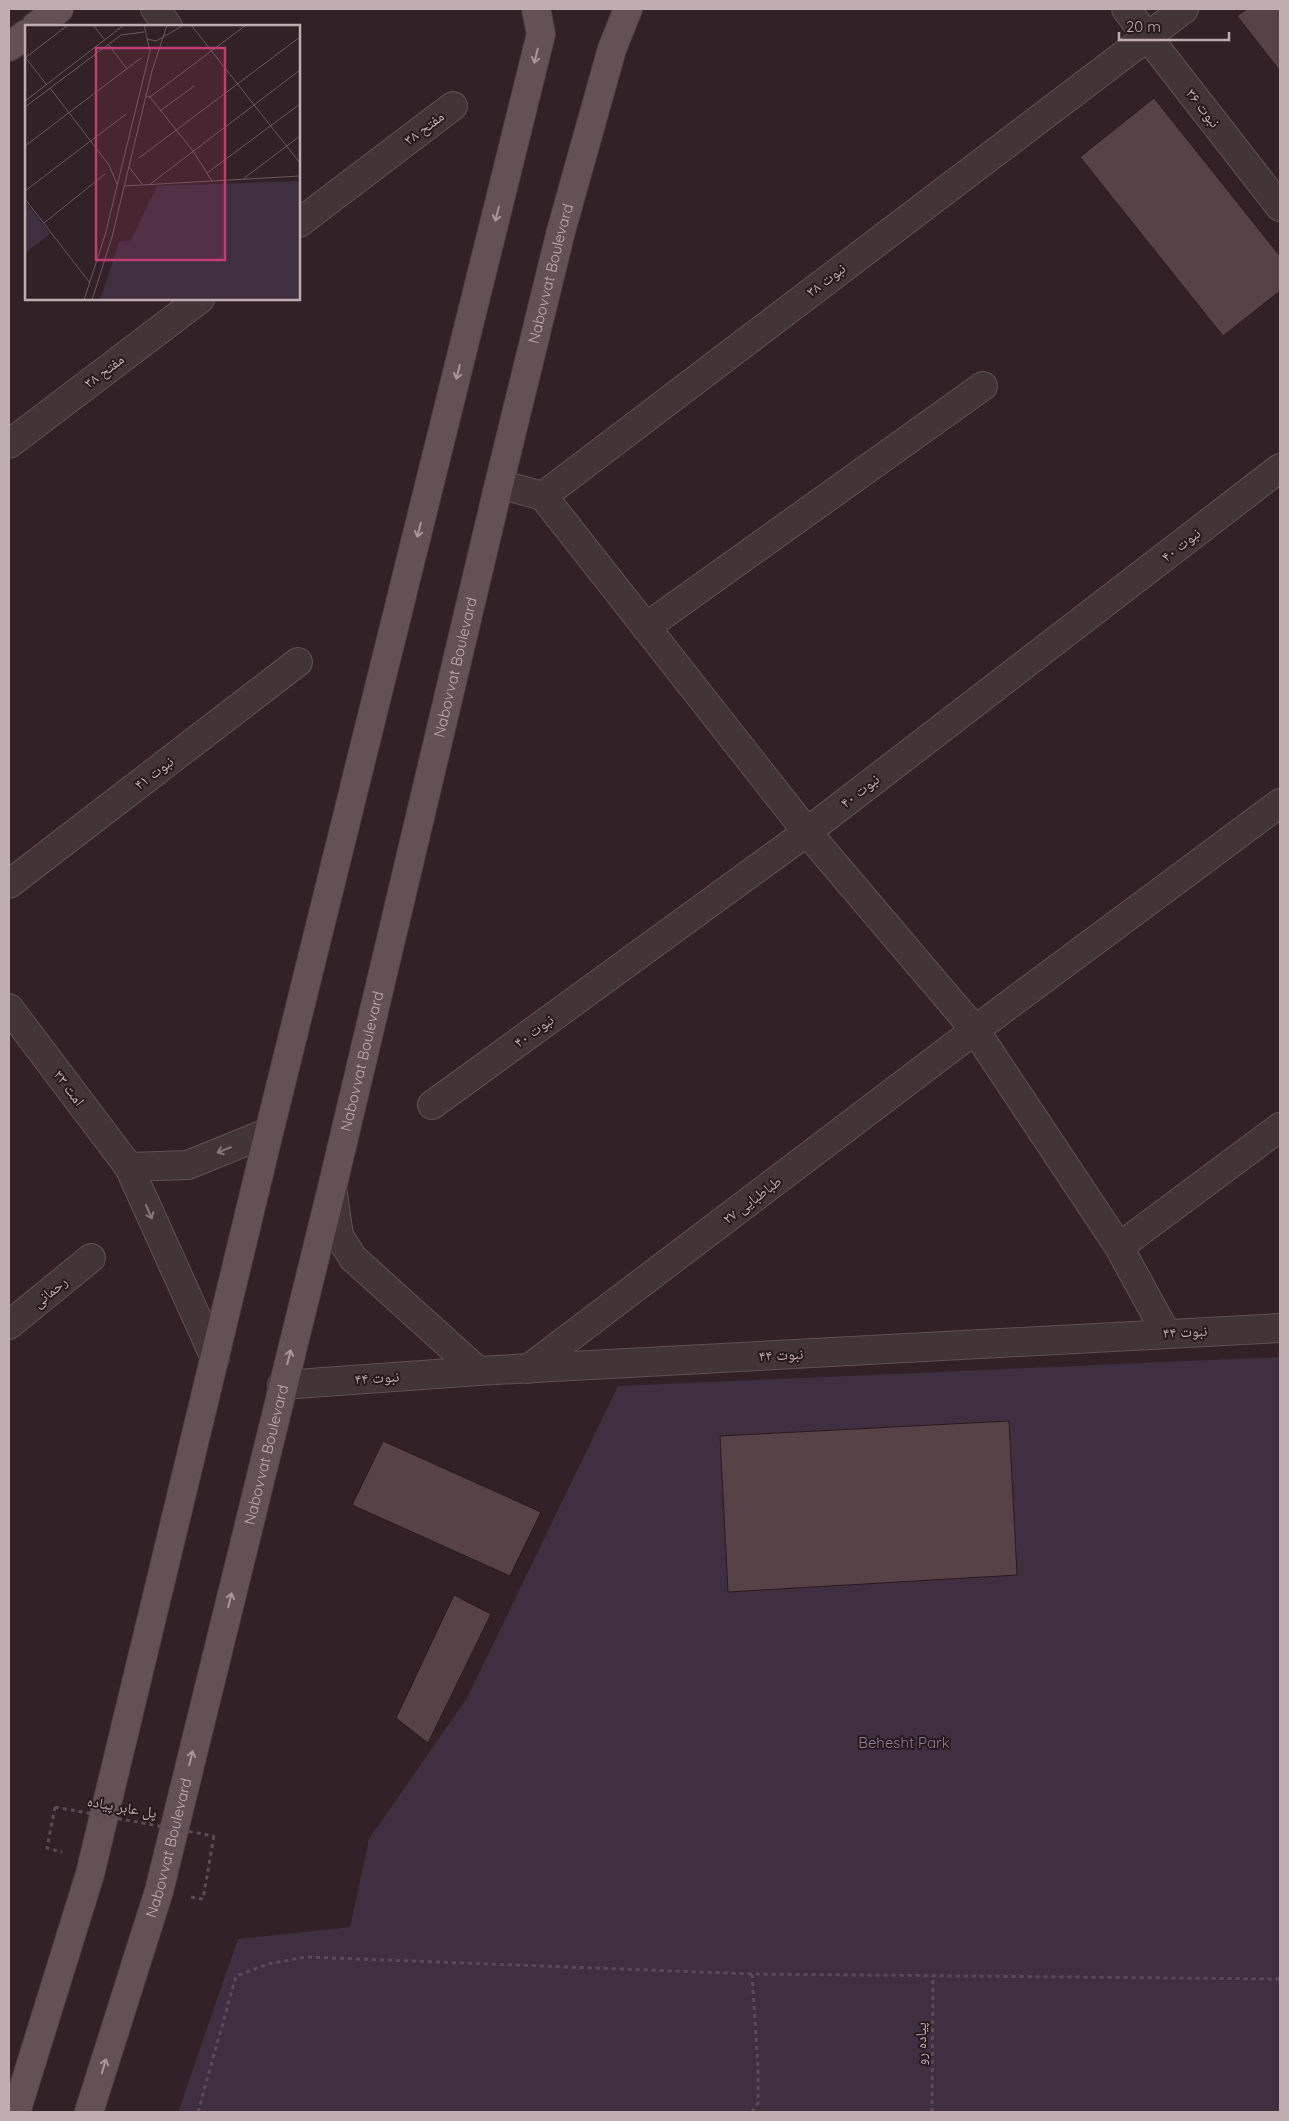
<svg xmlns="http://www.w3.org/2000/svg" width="1289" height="2121" font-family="Quicksand,'Noto Naskh Arabic',sans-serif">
	<rect width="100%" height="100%" fill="#322126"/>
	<path fill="#3f2f40" d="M1280,1357V2112H178L238,1939L350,1927L369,1839L467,1698L618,1386Z"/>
	<g fill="#574248" stroke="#2a1b1f">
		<path d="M1247,9H1280V71L1237,16Z"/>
		<path d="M1154,98L1280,256V291L1223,336L1080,157Z"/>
		<path d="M1009,1421L1017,1575L728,1592L720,1436Z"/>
		<path d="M383,1441L541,1512L510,1576L352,1505Z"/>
		<path d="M454,1595L491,1614L428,1743L396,1718Z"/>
	</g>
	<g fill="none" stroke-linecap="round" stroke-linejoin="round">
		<defs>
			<g id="minor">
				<path d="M155,9L168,26"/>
				<path d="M1126,9L1280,207"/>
				<path d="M299,223L453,106"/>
				<path d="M9,444L200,299"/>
				<path d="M499,484L543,496L1184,9"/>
				<path d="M543,496L807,832L975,1030L1119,1247L1166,1333"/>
				<path d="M646,627L983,386"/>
				<path d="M9,884L298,662"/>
				<path d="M9,1008L129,1167L215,1358"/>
				<path d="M432,1105L807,832L1280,468"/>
				<path d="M129,1167L188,1165L269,1132"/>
				<path d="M332,1188L339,1236L353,1258L478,1371"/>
				<path d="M1119,1247L1280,1127"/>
				<path d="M9,1325L91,1258"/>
				<path d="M528,1369L975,1030L1280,803"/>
				<path d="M282,1385L478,1371L1280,1328"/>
			</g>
			<g id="major">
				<path d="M36,26L59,9"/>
				<path d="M9,47L26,34"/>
				<path d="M16,2112L90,1874L269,1132L541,34L536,9"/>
				<path id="s1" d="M89,2112L159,1891L332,1188L499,484L561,231L612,49L628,9"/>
			</g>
		</defs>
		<use href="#minor" stroke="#615155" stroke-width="30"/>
		<use href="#major" stroke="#4d3d41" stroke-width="30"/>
		<g stroke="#5c4b57" stroke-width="3" stroke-dasharray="4 4" stroke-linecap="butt">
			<path d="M55,1807L47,1848L62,1852"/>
			<path d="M191,1897L203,1899L214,1836"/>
			<path d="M752,1974L758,2067V2103L752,2112"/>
			<path d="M198,2112L236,1976L268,1964L306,1957L752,1974L1280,1979"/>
			<path d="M932,2112L933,1976"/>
		</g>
		<use href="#minor" stroke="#433438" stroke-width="28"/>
		<use href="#major" stroke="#635156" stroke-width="28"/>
		<path stroke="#5c4b57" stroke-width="3" stroke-dasharray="4 4" stroke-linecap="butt" d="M55,1807L214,1836"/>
	</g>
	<defs><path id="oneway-shaft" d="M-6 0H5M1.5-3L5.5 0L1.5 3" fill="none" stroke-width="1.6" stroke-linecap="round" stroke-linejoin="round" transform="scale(1.25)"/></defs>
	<g stroke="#a9969b">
		<use href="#oneway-shaft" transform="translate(536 56) rotate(104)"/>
		<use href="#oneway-shaft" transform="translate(497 214) rotate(104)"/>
		<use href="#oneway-shaft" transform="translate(458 372) rotate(104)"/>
		<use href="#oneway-shaft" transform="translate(419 530) rotate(104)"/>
		<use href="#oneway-shaft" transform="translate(289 1357) rotate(-76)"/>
		<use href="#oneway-shaft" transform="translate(230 1600) rotate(-76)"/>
		<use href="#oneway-shaft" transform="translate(191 1758) rotate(-76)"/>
		<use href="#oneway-shaft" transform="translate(104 2066) rotate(-73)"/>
	</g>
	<g stroke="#88777b">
		<use href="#oneway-shaft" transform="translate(224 1150) rotate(158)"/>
		<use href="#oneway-shaft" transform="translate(149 1212) rotate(66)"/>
	</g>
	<g text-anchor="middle" stroke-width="4" stroke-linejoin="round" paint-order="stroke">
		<g font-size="15" fill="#c0adb2" stroke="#28191d">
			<text transform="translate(1203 108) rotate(52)" y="5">نبوت ۳۶</text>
			<text transform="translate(424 128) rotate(-37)" y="5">مفتح ۳۸</text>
			<text dy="5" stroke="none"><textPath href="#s1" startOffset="1896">Nabovvat Boulevard</textPath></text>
			<text transform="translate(826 280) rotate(-37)" y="5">نبوت ۳۸</text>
			<text transform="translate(104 371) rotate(-37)" y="5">مفتح ۳۸</text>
			<text transform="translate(1181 545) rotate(-38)" y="5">نبوت ۴۰</text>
			<text dy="5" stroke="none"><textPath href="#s1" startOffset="1491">Nabovvat Boulevard</textPath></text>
			<text transform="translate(154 773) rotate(-37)" y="5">نبوت ۴۱</text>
			<text transform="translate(860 791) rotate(-38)" y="5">نبوت ۴۰</text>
			<text transform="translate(534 1031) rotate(-36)" y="5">نبوت ۴۰</text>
			<text dy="5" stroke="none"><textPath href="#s1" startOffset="1086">Nabovvat Boulevard</textPath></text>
			<text transform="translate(69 1088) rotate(53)" y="5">امت ۳۳</text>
			<text transform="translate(752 1200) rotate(-37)" y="5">طباطبایی ۲۷</text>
			<text transform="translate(50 1292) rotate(-39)" y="5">رحمانی</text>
			<text transform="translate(1185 1332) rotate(-3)" y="5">نبوت ۴۴</text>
			<text transform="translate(781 1355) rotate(-3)" y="5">نبوت ۴۴</text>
			<text transform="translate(377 1378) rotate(-4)" y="5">نبوت ۴۴</text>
			<text dy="5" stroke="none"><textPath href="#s1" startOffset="681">Nabovvat Boulevard</textPath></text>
			<text transform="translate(122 1807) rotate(10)" y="5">پل عابر پیاده</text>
			<text dy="5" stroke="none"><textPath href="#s1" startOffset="276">Nabovvat Boulevard</textPath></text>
			<text transform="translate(921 2044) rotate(-90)" y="5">پیاده رو</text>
		</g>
		<g font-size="15" fill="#8b7f9f" stroke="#28191d">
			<text x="904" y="1748">Behesht Park</text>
		</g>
	</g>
	<g transform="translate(25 25)">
		<rect width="275" height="275" fill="#322126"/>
		<path d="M275,156V275H75L94,217L106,215L132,161ZM0,176L25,209L0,228Z" fill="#3f2f40"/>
		<path fill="none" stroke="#6b595e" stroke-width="1" d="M68,0L79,14M166,0L275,138M138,12L159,0M122,14L131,16L138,12M83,19L102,44M0,32L21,59M0,33L43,0M25,63L84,140L92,159M121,71L125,72L221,0M125,72L168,126L187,156M0,76L99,0M0,82L96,10L119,7M135,86L169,61M0,121L116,33M114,133L275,12M104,142L118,160M182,148L275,79M218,154L275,111M124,160L275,45M99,161L275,151M0,166L101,89M0,174L65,258M19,198L80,149M59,275L80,210L125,26L119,0M67,275L87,212L127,46L142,0"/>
		<path fill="#c23d71" fill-opacity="0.15" stroke="#c23d71" stroke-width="2.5" d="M71,23H200V235H71Z"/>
		<rect width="275" height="275" fill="none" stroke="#c0adb2" stroke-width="2.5"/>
	</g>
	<rect width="1289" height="2121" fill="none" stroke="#c0adb2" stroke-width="20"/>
	<path d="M1119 32v8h110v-8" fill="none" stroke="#c0adb2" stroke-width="2.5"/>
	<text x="1126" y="32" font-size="15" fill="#c0adb2" stroke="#28191d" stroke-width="4" paint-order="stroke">20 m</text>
</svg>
